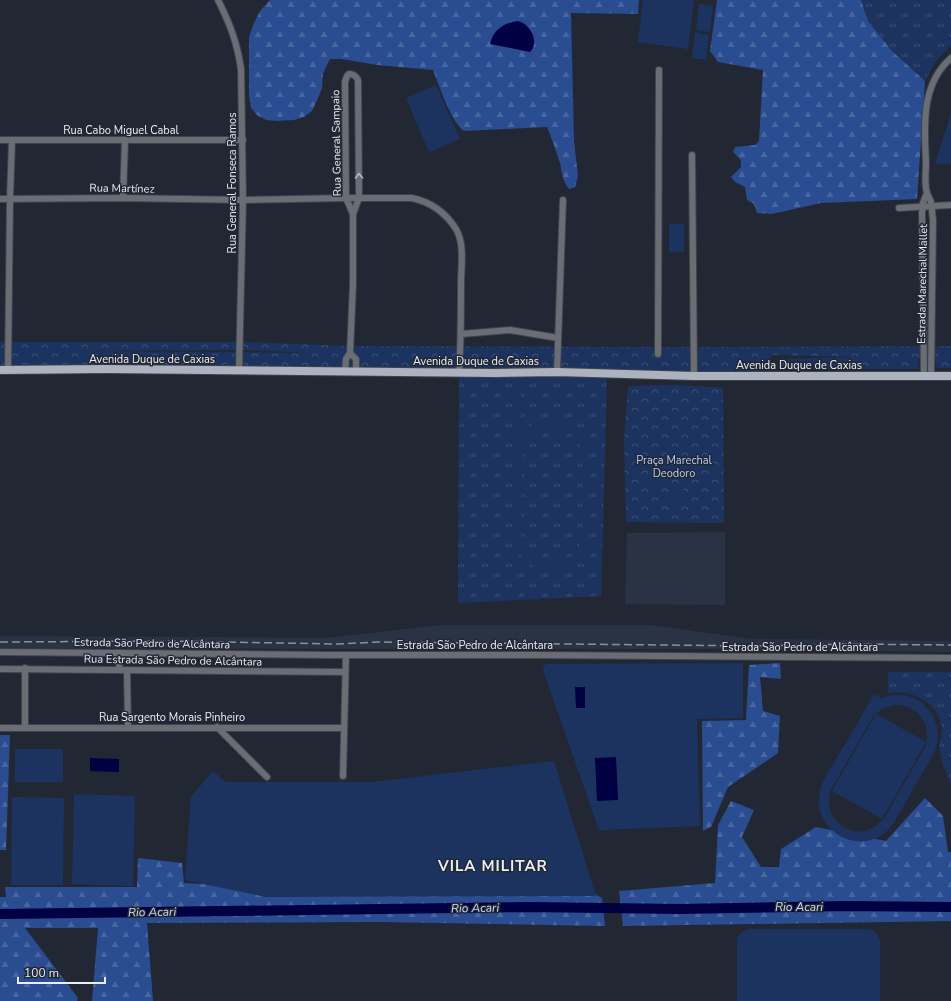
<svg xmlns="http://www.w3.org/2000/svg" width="951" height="1001" font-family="'Nunito Sans',sans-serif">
	<defs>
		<pattern id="grass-tufts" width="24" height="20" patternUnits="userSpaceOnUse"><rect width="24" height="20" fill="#1c335f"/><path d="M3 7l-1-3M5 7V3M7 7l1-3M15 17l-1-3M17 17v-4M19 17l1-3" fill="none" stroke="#3d5177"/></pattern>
		<pattern id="forest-firs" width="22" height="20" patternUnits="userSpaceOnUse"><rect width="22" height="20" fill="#2a4c91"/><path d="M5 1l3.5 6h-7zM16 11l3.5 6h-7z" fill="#4966a1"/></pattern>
		<pattern id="park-crowns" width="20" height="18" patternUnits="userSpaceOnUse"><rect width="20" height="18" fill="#1c335f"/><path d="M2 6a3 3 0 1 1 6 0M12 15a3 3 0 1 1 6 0" fill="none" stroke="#3d5177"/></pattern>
	</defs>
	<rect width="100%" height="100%" fill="#222833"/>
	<g fill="#2a3343">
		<path d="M725,532V605L625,604L627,533Z"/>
		<path d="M442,625H650L752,639L951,641V652L733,649H348L0,648V636L326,638Z"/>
	</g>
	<g fill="url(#grass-tufts)">
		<path d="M861,0H951V46L935,62L925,81L892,51L868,21Z"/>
		<path d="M459,373L607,378L601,596L458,603Z"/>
		<path d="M888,672H951V785C947,774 942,763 940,752C938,745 942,736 942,728C939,702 911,689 888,693Z"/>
	</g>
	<g fill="url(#forest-firs)">
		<path d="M270,0H639L638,14L571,13L574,141L578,176L575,187L569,189C563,182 562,173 560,163C556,151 552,139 547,127L464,131C451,122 439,85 433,70L377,65L342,59H330L323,73L322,88L319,96L312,111L304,117L294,120L277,121L266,120L257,115L251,108L249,96V37L254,23L260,11Z"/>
		<path d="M717,0H861L868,21L892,51L925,81L917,199L821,203L772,214L757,213L754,204L747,200L745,187L735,182L731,177L741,167V160L733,152L735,147L755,145L759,141L763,70L718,62L710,51Z"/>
		<path d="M780,663L781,679L760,677L763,711L780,716L778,753L728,787L711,827L703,831L702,721L746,720L749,665Z"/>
		<path d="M0,735H10L6,850H0Z"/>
		<path d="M925,798L943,816L948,852H951V921L623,926L619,891L715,883L718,825L731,801L754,810L742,837L761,867H779L781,849L816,827L886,841Z"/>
		<path d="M138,858L182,863L184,883L379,893L582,887L602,898L605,926L381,922L147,923L153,1001H92L98,928H25L78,998L77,1001H0V897H6L5,887H137Z"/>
	</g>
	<g fill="url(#park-crowns)" fill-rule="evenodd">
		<path d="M0,342H240L351,346L658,347L951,346V368H937L935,358H918V369H779L780,359L863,357L771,355L770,375L0,370ZM240,350L317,353L73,351Z"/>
		<path d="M678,385L723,388L724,523L626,522L624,439L628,386Z"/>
	</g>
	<g fill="#1c335f" fill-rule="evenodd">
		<path d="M643,0H694L688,49L638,42Z"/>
		<path d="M699,4L713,6L710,32L696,30Z"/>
		<path d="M695,32L709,35L706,60L692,58Z"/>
		<path d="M436,85L460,139L429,152L406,98Z"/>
		<path d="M951,113V164H935Z"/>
		<rect x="669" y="224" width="15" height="28"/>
		<path d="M514,391H521V434C525,431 528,427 533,424C557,411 582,425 590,450V539C577,586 515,579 513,530ZM553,427C570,429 581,440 583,457V532C580,575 522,573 521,530L522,450C527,435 537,428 553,427Z"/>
		<path d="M650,459L668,461L666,487L648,486Z"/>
		<rect x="671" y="488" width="12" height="20"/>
		<path d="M743,663V718L697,719L700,826L599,830L543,670L544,666L546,664Z"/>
		<path d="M874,694L881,698C895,693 910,694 922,703C936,714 942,734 935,751C931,759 926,767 921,775C915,786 908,798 902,809C896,819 891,829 882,835C854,853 816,830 819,797C820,782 832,767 839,754C851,734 863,714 874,694ZM897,705C919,706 933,726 925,747L885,817C863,848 819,825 831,789L874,715L884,708Z"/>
		<path d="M876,714L926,742L882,819L832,791Z"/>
		<rect x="15" y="749" width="48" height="33"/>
		<path d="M554,761L596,896L266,897L185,880L191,797L213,771L226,782H372Z"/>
		<path d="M74,794L135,796L133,886L72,884Z"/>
		<path d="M12,797L64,798L63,885H11Z"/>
		<path d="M749,929H867C875,930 879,934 880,942V1001H737V938L742,932Z"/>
	</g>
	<g fill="#000043">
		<path d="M518,21C527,23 535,34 534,43C534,47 532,50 530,52L490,44C494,29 503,23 518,21Z"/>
		<path d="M575,687H585V708H576Z"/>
		<path d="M616,757L618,800L597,801L595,758Z"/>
		<path d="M90,758L119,759V772L90,771Z"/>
	</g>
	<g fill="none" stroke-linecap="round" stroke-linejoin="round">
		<path stroke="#000043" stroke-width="10" d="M0,914L531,907L679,909L845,906L951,907"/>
		<defs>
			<g id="minor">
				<path d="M218,0C230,24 237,42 241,69L243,200L239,370"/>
				<path d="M0,140H243"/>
				<path d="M692,155L694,376"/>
				<path d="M123,198L125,140"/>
				<path d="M0,199L123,198L243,200L346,198H412C430,202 446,213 456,229C465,244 461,267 461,284C461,313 461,343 459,373"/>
				<path d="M899,208L951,205"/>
				<path d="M461,334L510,330L558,338"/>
				<path d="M350,353L356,359V371"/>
				<path d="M658,354L659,70"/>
				<path d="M8,370L10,199L12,140"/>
				<path d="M345,371L346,359L350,353L353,284V214L359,198L358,80C356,76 354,74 349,74L347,76L345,82L346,198L353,214"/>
				<path d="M557,372L563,200"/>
				<path d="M924,376L922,213L923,203L927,193"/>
				<path d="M931,376L933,220C932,214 932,208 931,202C930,199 928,196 927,193C924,184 926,172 926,162C924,126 921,84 951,58"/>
				<path d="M0,652L329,655H536L951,658"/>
				<path d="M0,669L345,672"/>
				<path d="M119,670L120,653"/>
				<path d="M127,670L128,727"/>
				<path d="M25,727V668"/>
				<path d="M217,727L267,777"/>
				<path d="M0,728H344"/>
				<path d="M343,776L346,655"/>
			</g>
			<path id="major" d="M0,370L107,369L495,373L557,372L694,376H951"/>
		</defs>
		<use href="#minor" stroke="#3e444e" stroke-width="8"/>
		<use href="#major" stroke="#3e444e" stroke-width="10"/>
		<use href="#minor" stroke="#6a6d73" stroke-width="6"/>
		<use href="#major" stroke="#acb3bf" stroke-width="8"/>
		<path stroke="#8b909a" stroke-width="1.5" stroke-dasharray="8 4" stroke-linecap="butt" d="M0,642L165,641L337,644L379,642L755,646L845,644L951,645"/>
	</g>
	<defs><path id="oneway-chevron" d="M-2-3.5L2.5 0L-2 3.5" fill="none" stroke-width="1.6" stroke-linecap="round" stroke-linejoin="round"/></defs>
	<use stroke="#b7bac2" href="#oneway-chevron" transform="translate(359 176) rotate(-91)"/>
	<g text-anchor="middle" stroke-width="3" stroke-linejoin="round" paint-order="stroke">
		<g font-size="11" fill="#eaeef6" stroke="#222833">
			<text x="121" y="134">Rua Cabo Miguel Cabal</text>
			<text transform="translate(336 143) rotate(-91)" y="4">Rua General Sampaio</text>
			<text transform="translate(232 183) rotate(-90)" y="4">Rua General Fonseca Ramos</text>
			<text transform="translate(122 188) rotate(1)" y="4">Rua Martínez</text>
			<text transform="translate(922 284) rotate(-89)" y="4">Estrada Marechal Mallet</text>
			<text x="152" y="363">Avenida Duque de Caxias</text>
			<text x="476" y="365">Avenida Duque de Caxias</text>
			<text x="799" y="369">Avenida Duque de Caxias</text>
			<text transform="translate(152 643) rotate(1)" y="4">Estrada São Pedro de Alcântara</text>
			<text x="475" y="649">Estrada São Pedro de Alcântara</text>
			<text x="800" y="651">Estrada São Pedro de Alcântara</text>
			<text transform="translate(173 660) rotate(1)" y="4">Rua Estrada São Pedro de Alcântara</text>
			<text x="172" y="721">Rua Sargento Morais Pinheiro</text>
		</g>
		<g font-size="11" fill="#b7ccf4" stroke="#222833">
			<text x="674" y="464">Praça Marechal<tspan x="674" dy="13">Deodoro</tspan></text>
		</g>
		<g font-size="12" font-style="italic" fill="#cfdaee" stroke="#222833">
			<text x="799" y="911">Rio Acari</text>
			<text transform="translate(475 908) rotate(-1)" y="4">Rio Acari</text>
			<text transform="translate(152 912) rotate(-1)" y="4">Rio Acari</text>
		</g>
		<g font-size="15" font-weight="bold" letter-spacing="1" fill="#eaeef6" stroke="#222833">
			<text x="493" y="871">VILA MILITAR</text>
		</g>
	</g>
	<path d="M18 977v6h87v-6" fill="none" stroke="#eaeef6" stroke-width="2"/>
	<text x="24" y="977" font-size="12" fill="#eaeef6" stroke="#222833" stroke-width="3" paint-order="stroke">100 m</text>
</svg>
